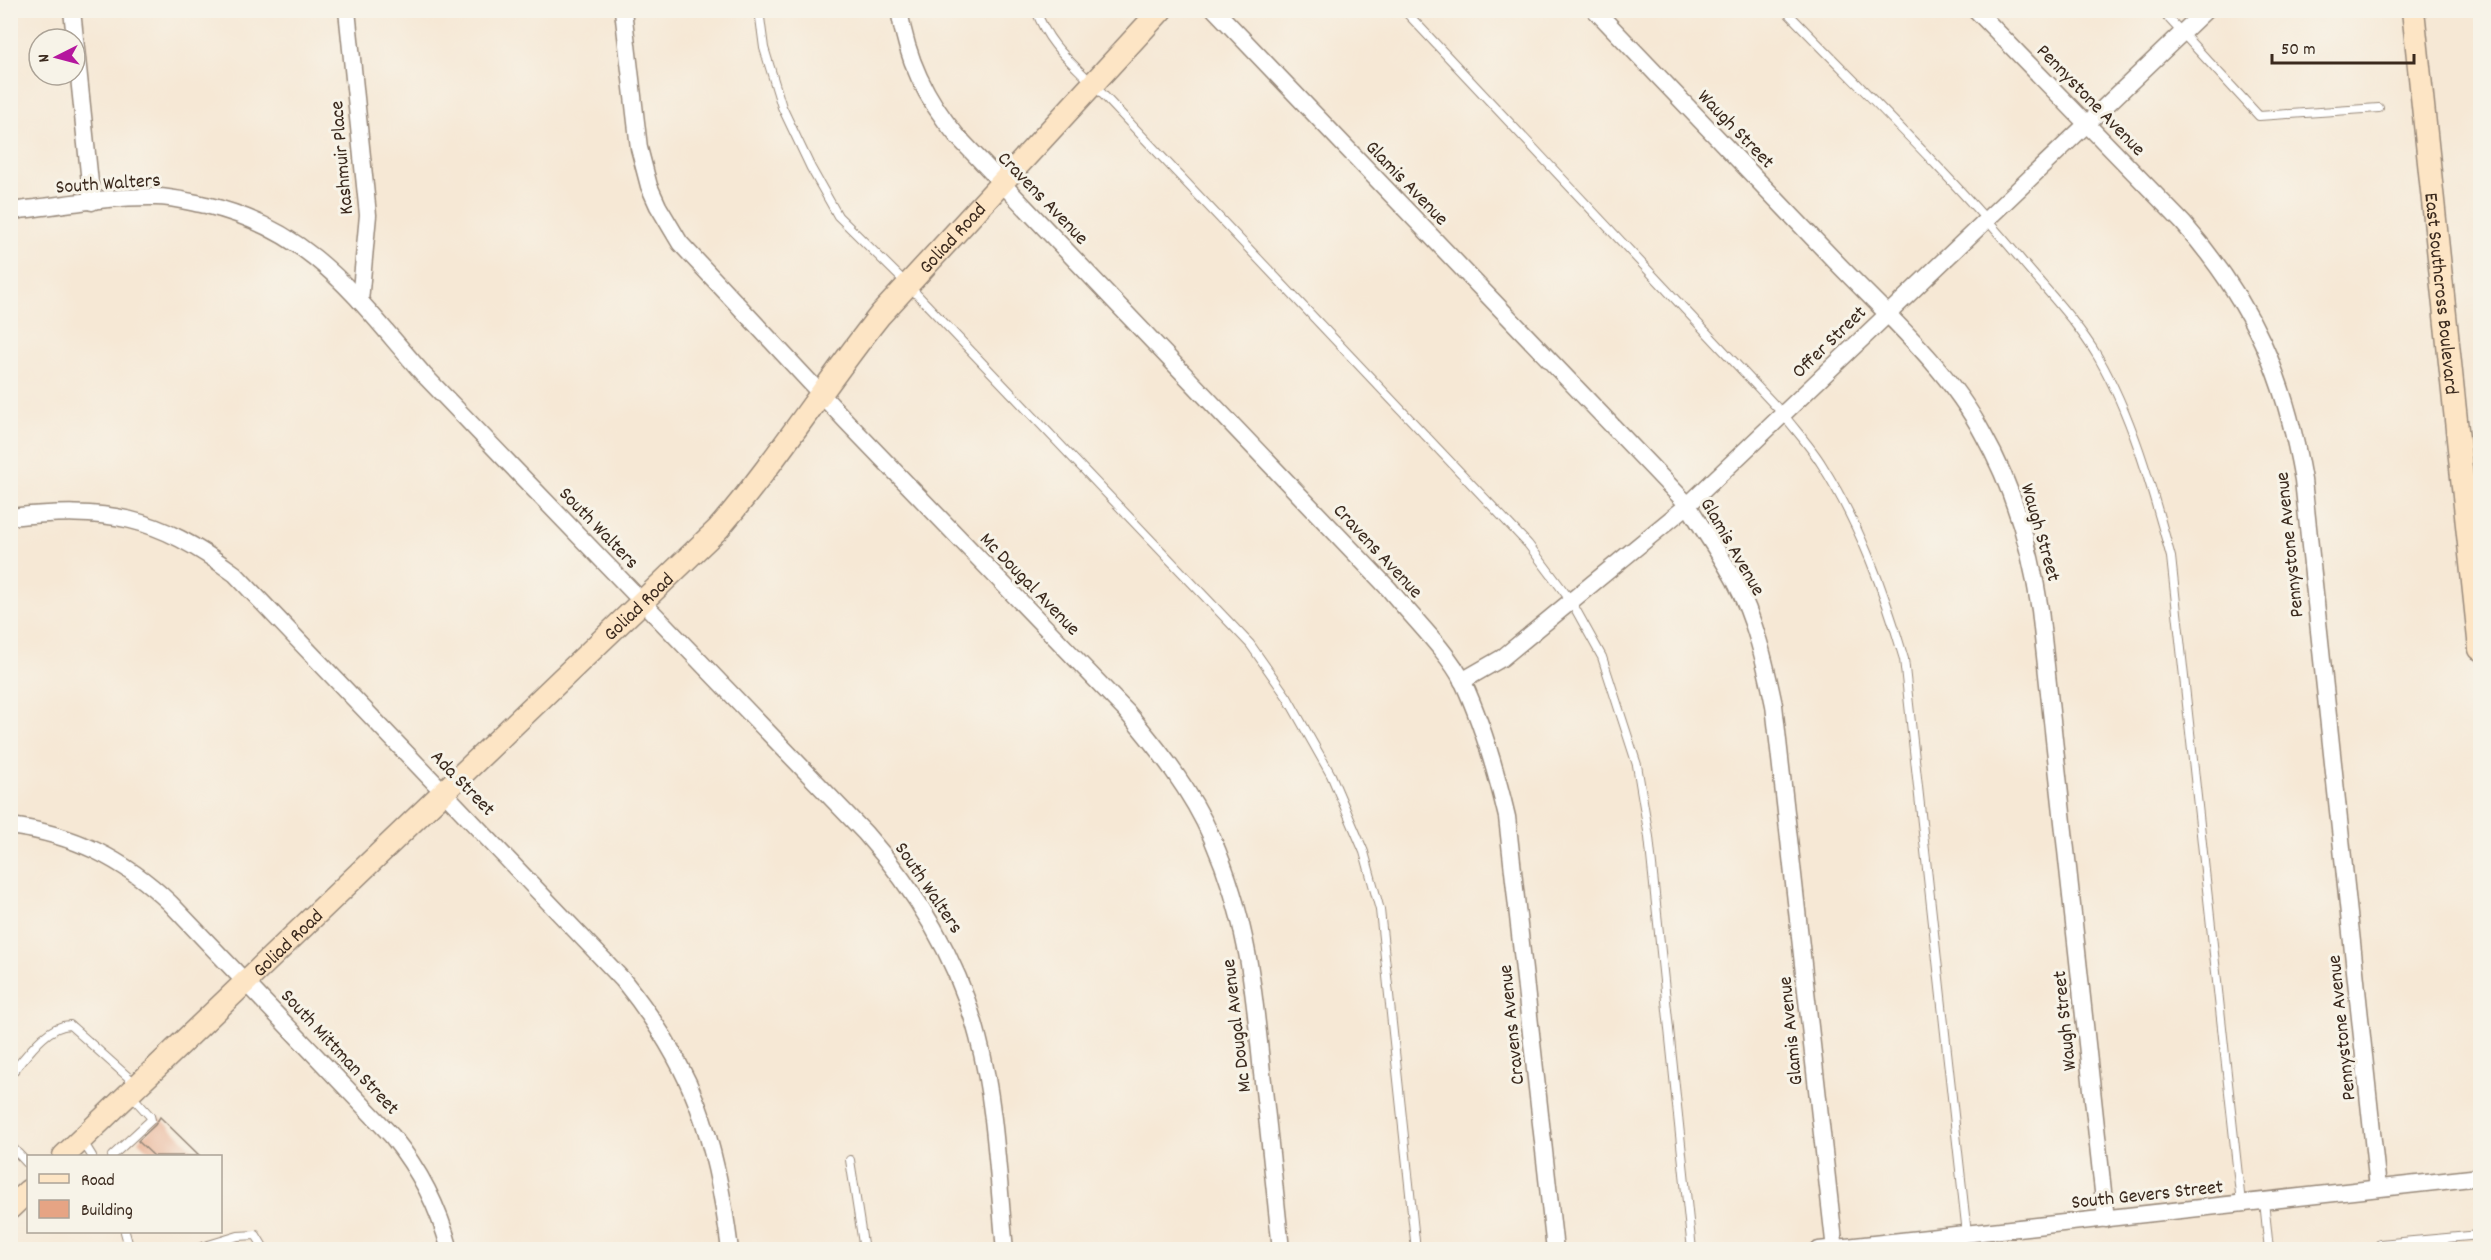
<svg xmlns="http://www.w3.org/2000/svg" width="2491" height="1260" font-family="Dekko,sans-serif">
	<rect width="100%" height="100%" fill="#f7f3e8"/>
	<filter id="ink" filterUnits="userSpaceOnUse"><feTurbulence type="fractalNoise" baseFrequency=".0167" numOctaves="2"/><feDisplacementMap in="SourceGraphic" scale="12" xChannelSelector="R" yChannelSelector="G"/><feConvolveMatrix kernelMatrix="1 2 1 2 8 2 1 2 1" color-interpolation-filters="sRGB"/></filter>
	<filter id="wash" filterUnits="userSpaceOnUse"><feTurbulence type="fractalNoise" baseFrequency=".008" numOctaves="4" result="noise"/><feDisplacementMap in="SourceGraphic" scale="24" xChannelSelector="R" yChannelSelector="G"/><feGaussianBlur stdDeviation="1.35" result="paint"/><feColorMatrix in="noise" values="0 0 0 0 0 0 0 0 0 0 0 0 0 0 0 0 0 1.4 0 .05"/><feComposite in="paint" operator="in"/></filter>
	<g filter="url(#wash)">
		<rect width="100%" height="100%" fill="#f6e8d5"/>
		<g id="blocks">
			<path fill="#e6a484" d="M160,1117L200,1156H154L138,1141L155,1125Z"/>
		</g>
	</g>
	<g filter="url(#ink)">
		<use href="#blocks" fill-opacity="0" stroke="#98897a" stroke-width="1.5"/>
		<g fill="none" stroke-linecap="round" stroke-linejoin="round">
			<defs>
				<g id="lane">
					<path d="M759,10L764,48L782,107L811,168L838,216L908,285L1250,644L1287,697L1331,775L1364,852L1380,910L1416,1250"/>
					<path d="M1036,10C1048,44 1068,59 1093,84L1528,544L1571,601L1602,657L1637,765L1649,837L1692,1250"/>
					<path d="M1404,10L1783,414C1796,431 1811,447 1822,465C1860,525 1884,591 1904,659L1967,1234"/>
					<path d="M1785,10C1865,93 1949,173 2022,261C2048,292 2077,322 2098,357C2133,418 2152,489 2171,557L2241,1203"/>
					<path d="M2161,10L2259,116L2379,108"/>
					<path d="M2464,483L2480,481"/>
					<path d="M10,1075C26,1057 45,1026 70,1025L137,1085"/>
					<path d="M82,1140L92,1156"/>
					<path d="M10,1145L28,1164"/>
					<path d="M112,1156L151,1120L150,1116L130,1094"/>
					<path d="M850,1160L864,1250"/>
					<path d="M2264,1201L2269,1250"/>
					<path d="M125,1232L130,1250"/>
					<path d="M192,1250L238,1236L256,1235L265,1250"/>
					<path d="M2375,1250L2380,1244L2480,1235"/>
				</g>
				<g id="street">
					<path d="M72,10L92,202"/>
					<path d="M347,10L368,215L360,301"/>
					<path d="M623,10L639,148L649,186L658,206L680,243L847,422L1126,711C1159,750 1191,790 1212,838C1247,918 1254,987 1262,1073C1269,1132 1275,1191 1281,1250"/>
					<path d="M899,10C907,59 925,98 957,136L1389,589C1410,615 1449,653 1463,682C1483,725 1496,771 1507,817L1555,1250"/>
					<path d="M1215,10L1688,505C1703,530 1721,555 1735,581C1755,619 1765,662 1774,705L1835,1250"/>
					<path d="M1595,10C1675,94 1756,178 1836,262C1888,316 1948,368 1983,434C2013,487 2031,550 2040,610L2106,1219"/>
					<path d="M1976,10L2183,223C2253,303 2285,376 2303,480L2378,1188"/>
					<path d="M10,211C58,206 108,196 156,197C173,197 190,202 206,205C313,230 356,298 424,375L865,833C918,893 958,959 978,1037C996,1105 998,1180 1005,1250"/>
					<path d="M10,517C107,507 156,515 235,574L623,980C694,1068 716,1138 730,1250"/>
					<path d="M1462,681L1502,658L1688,505L2206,10"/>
					<path d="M10,826C73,834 124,859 170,903L392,1136C420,1171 438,1206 450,1250"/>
					<path d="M1819,1250L2480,1177"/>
				</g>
				<g id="secondary">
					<path id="s1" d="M2413,10L2480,649"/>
					<path id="s2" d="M64,1156L718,529C777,461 824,385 880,315L1161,10"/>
					<path d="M10,1208L28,1191"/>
				</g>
			</defs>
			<use href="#lane" stroke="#98897a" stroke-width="10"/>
			<use href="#street" stroke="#98897a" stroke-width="19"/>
			<use href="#secondary" stroke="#98897a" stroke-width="25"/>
			<use href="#lane" stroke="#fff" stroke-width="8"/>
			<use href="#street" stroke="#fff" stroke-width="16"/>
			<use href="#secondary" stroke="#fde5c5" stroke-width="22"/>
		</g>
	</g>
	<g text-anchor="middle" stroke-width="6" stroke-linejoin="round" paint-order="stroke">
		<g font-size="20" fill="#3b2a1e" stroke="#f7f3e8">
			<text transform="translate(2092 99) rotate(46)" y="7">Pennystone Avenue</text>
			<text transform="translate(1737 128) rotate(46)" y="7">Waugh Street</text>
			<text transform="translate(340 158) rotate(-95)" y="7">Kashmuir Place</text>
			<text transform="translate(108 182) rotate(-4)" y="7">South Walters</text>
			<text transform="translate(1408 182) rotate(46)" y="7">Glamis Avenue</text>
			<text transform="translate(1044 197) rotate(46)" y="7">Cravens Avenue</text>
			<text dy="7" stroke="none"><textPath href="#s2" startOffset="1280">Goliad Road</textPath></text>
			<text dy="7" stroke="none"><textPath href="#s1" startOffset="285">East Southcross Boulevard</textPath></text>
			<text transform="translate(1828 341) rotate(-44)" y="7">Offer Street</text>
			<text transform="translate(600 527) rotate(46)" y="7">South Walters</text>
			<text transform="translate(2042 532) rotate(74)" y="7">Waugh Street</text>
			<text transform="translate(2288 545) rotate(-96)" y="7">Pennystone Avenue</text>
			<text transform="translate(1734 546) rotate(60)" y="7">Glamis Avenue</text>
			<text transform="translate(1379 550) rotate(47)" y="7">Cravens Avenue</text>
			<text transform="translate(1031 583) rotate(46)" y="7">Mc Dougal Avenue</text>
			<text dy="7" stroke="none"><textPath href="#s2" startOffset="795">Goliad Road</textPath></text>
			<text transform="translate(464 782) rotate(46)" y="7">Ada Street</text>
			<text transform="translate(930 887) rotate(56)" y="7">South Walters</text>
			<text dy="7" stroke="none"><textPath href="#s2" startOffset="309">Goliad Road</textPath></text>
			<text transform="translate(2063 1021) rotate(-96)" y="7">Waugh Street</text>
			<text transform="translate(1510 1025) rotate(-96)" y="7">Cravens Avenue</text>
			<text transform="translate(1235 1026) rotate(-97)" y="7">Mc Dougal Avenue</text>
			<text transform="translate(2340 1028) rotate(-96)" y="7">Pennystone Avenue</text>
			<text transform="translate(1789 1031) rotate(-96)" y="7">Glamis Avenue</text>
			<text transform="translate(341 1051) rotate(47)" y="7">South Mittman Street</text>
			<text transform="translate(2147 1193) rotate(-6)" y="7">South Gevers Street</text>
		</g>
	</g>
	<rect width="2491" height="1260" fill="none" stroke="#f7f3e8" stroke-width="36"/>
	<rect x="27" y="1155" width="195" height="78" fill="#f7f3e8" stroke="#aca397" stroke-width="1.5"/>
	<rect x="39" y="1174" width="30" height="9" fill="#fde5c5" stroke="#aca397" stroke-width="1.5"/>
	<text x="81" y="1185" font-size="18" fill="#3b2a1e">Road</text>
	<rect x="39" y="1200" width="30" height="18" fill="#e6a484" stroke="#aca397" stroke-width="1.5"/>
	<text x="81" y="1215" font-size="18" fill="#3b2a1e">Building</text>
	<g transform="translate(57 57) rotate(264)"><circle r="28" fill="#f7f3e8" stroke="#aca397" stroke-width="1.5"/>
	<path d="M0-4.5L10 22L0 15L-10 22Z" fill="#b5179e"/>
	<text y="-9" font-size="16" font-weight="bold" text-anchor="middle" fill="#3b2a1e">N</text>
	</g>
	<path d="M2272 54v9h142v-9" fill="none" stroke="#3b2a1e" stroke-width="3"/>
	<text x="2281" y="54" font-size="18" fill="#3b2a1e" stroke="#f7f3e8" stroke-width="4.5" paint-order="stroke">50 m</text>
</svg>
